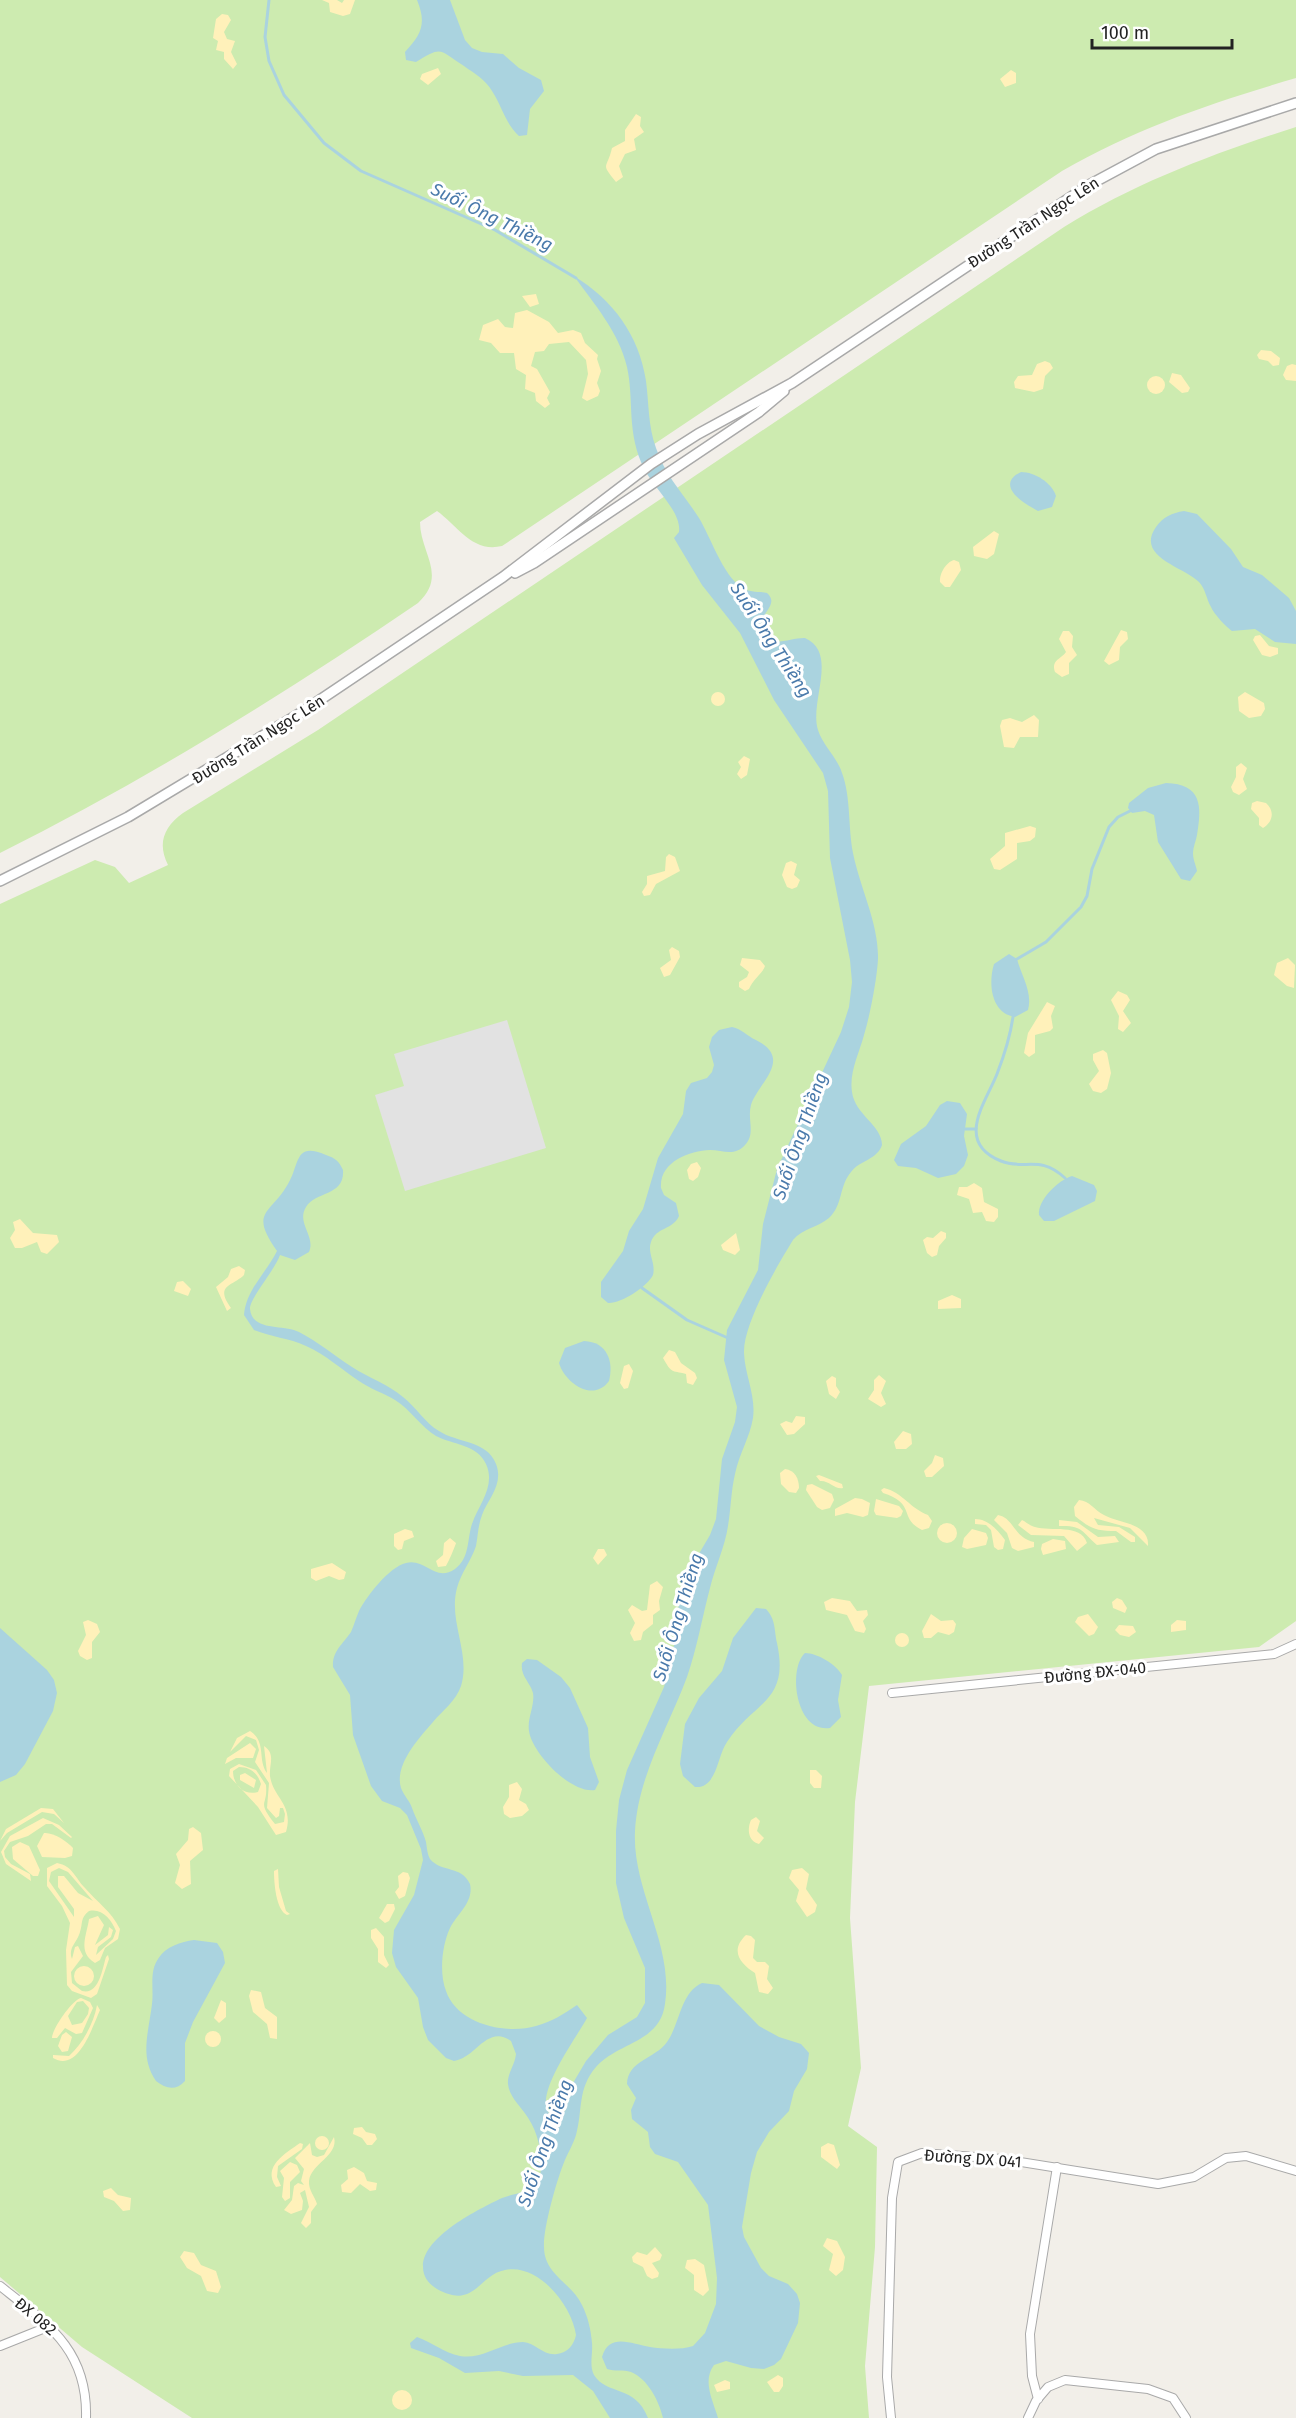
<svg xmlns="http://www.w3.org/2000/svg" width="1296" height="2418" font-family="'Fira Sans',sans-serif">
	<rect width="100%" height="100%" fill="#f2efe9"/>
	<g fill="#cdebb0">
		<path d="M0,0H1296V78C1214,102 1136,128 1062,171L502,546C472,553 458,526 437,511L420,522C420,553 448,575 418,603C283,695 146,780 0,853Z"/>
		<path d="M1296,127V1621L1259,1647L869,1686L855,1802L850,1918L861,2068L848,2126L877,2147L875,2247L865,2366L869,2418H192L82,2347L0,2277V904L95,860L115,867L129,883L168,865C157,843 164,827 183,813L318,730L1064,227C1137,182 1215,153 1296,127Z"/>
	</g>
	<g fill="#fff1ba" fill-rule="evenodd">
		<path d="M322,0H337L342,3L344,0H355L350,14L343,16L330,12L329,3Z"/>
		<path d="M222,14L228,15L231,20L224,32L227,39L235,41L231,52L237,64L233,69L224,59V52L216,50L218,41L213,38L216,19Z"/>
		<path d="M438,68L441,74L428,85L420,79L422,74Z"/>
		<path d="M1011,70L1016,73V83L1005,87L1000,79Z"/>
		<path d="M636,114L641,117L640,126L644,132L634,139L636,150L625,154L619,166L623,177L616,182C600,162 607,170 612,148L625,141V130Z"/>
		<path d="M536,294L539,304L530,307L522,296Z"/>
		<path d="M527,310L549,322L558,333L573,330L581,333L585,343L598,355L597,359L601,371L597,383L600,391L598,396L587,401L582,398L588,374L586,360L569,342L549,344L544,351L535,352L531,366L537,369L550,392L547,398L550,404L545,408L536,401L535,393L525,389L526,375L516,369L514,353H500L491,343L479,340L483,325L498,319L505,327L513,328L515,313Z"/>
		<path d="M1261,350L1271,351L1280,358L1279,365L1273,366L1268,361L1259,359L1257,355Z"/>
		<path d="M1045,361L1050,363L1053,368L1045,376L1043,389L1034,392L1015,388L1014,382L1018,376L1032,375L1037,364Z"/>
		<path d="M1292,364L1296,365V381L1286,380L1283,375L1287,366Z"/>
		<path d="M1172,373L1181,375L1190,388L1188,392L1182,393L1169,382Z"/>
		<circle cx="1156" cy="385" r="9"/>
		<path d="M994,531L999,534L994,554L987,559L974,556L973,547Z"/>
		<path d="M954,560L959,562L961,570L950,587H945L940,582C939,574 946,562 954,560Z"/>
		<path d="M1121,630L1127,632L1128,639L1120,647L1119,660L1109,665L1104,661Z"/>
		<path d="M1063,631H1069L1073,636L1072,647L1077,655L1069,663V674L1062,677L1055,672C1051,660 1060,660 1066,652L1059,639Z"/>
		<path d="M1260,635L1269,646L1278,648V654L1270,657L1262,655L1253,640L1255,636Z"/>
		<circle cx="718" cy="699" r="7"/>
		<path d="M1245,692L1264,703L1265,709L1261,716L1249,718L1239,711L1238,697Z"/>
		<path d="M1034,715L1039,720L1038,737H1020L1014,748L1004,747L1000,726L1002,720L1010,718L1022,722Z"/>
		<path d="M744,756L750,759L747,775L741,779L737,774L741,767L738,762Z"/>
		<path d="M1241,763L1247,768L1243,779L1247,789L1239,795L1233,792L1231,787L1236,777V767Z"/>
		<path d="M1257,801L1266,803C1275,811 1273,822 1263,828L1259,825V818L1251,809L1252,803Z"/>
		<path d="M1030,826L1036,828L1035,837L1030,841L1017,843V859L1000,870L994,869L990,859L1005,846V833Z"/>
		<path d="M669,854L675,857L680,871L656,884L650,895L644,896L642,892L647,884V876L665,871L666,857Z"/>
		<path d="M791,861L797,864L794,875L800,880L797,887L792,889L787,887L782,875L786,863Z"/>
		<path d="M672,947L679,951L680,957L670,975L664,977L660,968L671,960L669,950Z"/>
		<path d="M742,958L760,960L765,966C763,973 753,979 749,989L745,991L739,987V982L747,977L749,972L740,965Z"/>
		<path d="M1288,958L1295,965L1294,988L1287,986L1274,975L1277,963Z"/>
		<path d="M1118,991L1127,995L1130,1000L1123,1011L1131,1023L1123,1032L1118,1029L1119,1016L1111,1000Z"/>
		<path d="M1047,1002L1055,1006L1051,1016L1053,1028L1050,1031L1035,1035V1053L1029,1057L1024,1053L1028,1033Z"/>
		<path d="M1103,1050L1107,1053L1111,1073L1107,1089L1101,1093L1093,1091L1089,1084L1099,1071L1093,1060V1054Z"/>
		<path d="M697,1162L701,1168L698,1177L693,1181L689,1179L687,1170L691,1164Z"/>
		<path d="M974,1183L982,1188L984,1202L998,1209V1217L994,1222L986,1221L982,1212L973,1213L969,1199L957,1195L959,1187H967Z"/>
		<path d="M20,1219L33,1233L57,1235L59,1242L47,1254L41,1252L37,1242L22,1248H15L10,1238L15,1230L13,1222Z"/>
		<path d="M941,1231L946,1233V1238L939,1246L937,1255L932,1257L927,1253L923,1240L927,1237L933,1238Z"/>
		<path d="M736,1233L740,1250L735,1255L723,1250L721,1245Z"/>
		<path d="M239,1266L245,1270L244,1275C233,1286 214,1285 231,1308L227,1311L216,1287L228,1277L231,1269Z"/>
		<path d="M183,1281L191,1289L188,1296L174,1291L177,1282Z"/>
		<path d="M952,1295L961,1299V1308L938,1309V1301Z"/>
		<path d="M669,1350L675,1352L681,1363L695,1373L697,1378L693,1385L687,1383L686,1374C671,1370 672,1374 663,1358Z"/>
		<path d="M629,1364L633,1371L628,1388L624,1389L620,1383L624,1366Z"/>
		<path d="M879,1375L886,1381L881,1393L886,1404L881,1407L868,1399L874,1390V1380Z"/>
		<path d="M832,1376L836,1378V1386L840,1392L836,1399L829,1394L826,1381Z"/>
		<path d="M796,1416L805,1417V1424L794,1434L787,1435L780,1424L786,1421L792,1423Z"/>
		<path d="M903,1431L911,1434L912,1444L906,1449H896L894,1442Z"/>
		<path d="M935,1455L943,1458L944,1466L932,1477H926L924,1471L932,1463Z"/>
		<path d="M785,1469C795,1470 799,1479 799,1488L796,1493L789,1492L781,1484L780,1473Z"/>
		<path d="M819,1475L842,1484L843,1488C835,1490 829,1480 820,1481L816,1476Z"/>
		<path d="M812,1484L832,1494L834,1500L830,1508L822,1510L817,1507L806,1490L807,1485Z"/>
		<path d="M884,1488C902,1492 911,1509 928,1515L932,1521L929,1528L922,1530C898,1518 917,1504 883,1493L881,1490Z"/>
		<path d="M855,1498L862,1499L870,1503L868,1515L863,1517L847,1513L835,1516V1509Z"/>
		<path d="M876,1499L899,1506L903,1511L901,1516L897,1518L876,1515L874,1511Z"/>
		<path d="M1079,1500C1090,1501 1094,1510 1104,1515C1118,1523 1150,1523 1148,1546L1130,1528L1094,1518L1098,1525L1119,1527L1135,1537V1542H1131L1116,1531C1096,1531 1091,1529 1075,1516L1074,1507Z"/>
		<path d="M998,1515C1014,1518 1013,1537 1034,1542V1547L1018,1551L1012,1548L1007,1533L994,1520Z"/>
		<path d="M975,1519C988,1519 998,1530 1005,1540L1003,1549L998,1550L994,1547L991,1530L986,1525L975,1524Z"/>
		<path d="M1022,1520C1026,1522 1030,1526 1035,1527C1050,1532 1081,1523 1087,1543L1077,1551L1064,1536L1031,1535L1018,1525Z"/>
		<path d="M1059,1520L1077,1522L1098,1537L1115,1536L1119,1542L1097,1545C1082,1532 1083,1525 1059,1526Z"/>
		<circle cx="947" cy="1533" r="10"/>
		<path d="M405,1529L412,1531L414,1537L404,1541L402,1549L398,1550L394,1546V1534Z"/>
		<path d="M972,1529L986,1533L988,1538L986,1545L967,1549L962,1547L964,1538Z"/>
		<path d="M450,1538L456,1543C455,1547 448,1563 446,1566L438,1567L436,1561L443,1555L444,1543Z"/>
		<path d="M1053,1539L1065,1541L1066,1549L1043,1555L1041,1549L1042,1544Z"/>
		<path d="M598,1549H604L607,1555L598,1565L593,1558Z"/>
		<path d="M332,1563L346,1572L344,1579L339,1580L329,1576L316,1581L311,1578V1569Z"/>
		<path d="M657,1581L663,1587L659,1601L660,1610L653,1615V1624L643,1632L641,1640L634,1641L630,1633L635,1623L628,1610L632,1605L642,1611L647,1610L650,1585Z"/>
		<path d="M832,1598L850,1601L857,1611L867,1610L868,1615L863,1621L866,1629L864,1633L855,1631L847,1615L826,1610L824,1602Z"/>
		<path d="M1117,1598L1122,1600L1127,1608L1125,1613L1113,1608L1112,1602Z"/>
		<path d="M931,1614L941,1621L953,1620L956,1624L954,1632L949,1635L938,1632L931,1638H924L922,1631Z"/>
		<path d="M1088,1614L1098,1627L1094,1634L1089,1636L1075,1622L1078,1617Z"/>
		<path d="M88,1620L97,1624L100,1632L92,1642V1658L87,1660L80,1656L78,1651L86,1635L83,1622Z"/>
		<path d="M1177,1620L1186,1621V1630L1171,1632V1625Z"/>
		<path d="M1119,1625L1133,1626L1136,1632L1129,1637L1120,1635L1115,1630Z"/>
		<circle cx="902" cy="1640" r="7"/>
		<path d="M250,1731C267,1742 257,1759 267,1773L264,1746C276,1754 269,1764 270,1776C273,1798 294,1804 286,1832L276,1835L258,1807L229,1776L230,1769L239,1764L256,1770L266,1785C268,1807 256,1800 275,1824L284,1822L285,1814L283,1808H280L279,1816L276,1818L267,1808L269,1783L255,1762L259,1750L256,1740L246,1736L230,1752L237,1738ZM239,1767C251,1767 258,1774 261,1784L258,1792C244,1796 233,1785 233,1771Z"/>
		<path d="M250,1743L256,1749L253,1758H236L225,1764L227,1758Z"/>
		<path d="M810,1770H816L822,1776L821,1788H814L810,1783Z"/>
		<path d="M245,1773L256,1780L254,1788L240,1780V1775Z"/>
		<path d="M517,1782L522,1789L519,1800L526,1804L529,1810L522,1816L510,1818L504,1814L503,1807L509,1797V1785Z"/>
		<path d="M41,1808L53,1809L64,1823L54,1814L42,1812L7,1833L0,1841L6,1829Z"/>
		<path d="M756,1817L760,1821L757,1831L764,1838L759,1844C748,1841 747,1829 751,1820Z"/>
		<path d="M43,1818L59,1825L72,1837L71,1838L52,1824H46L28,1836L10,1842L4,1851L5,1857L11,1864L30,1874L31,1881L6,1864L1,1852L10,1836Z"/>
		<path d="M193,1827L201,1833L203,1850L190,1861L191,1884L182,1889L175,1883L180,1865L176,1854L188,1840L189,1829Z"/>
		<path d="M44,1833C53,1832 67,1841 73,1848L72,1856L65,1858L42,1857L37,1846Z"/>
		<path d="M20,1842L29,1846L40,1870L38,1876H33L13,1859L12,1847Z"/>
		<path d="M57,1863C73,1866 75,1878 85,1888C98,1903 111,1911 120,1929L118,1939L105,1948L100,1960L95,1963C77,1952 87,1935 89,1919L98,1916L104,1925L95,1945L108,1935L109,1927L113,1930L111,1937L98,1947L96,1955L113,1939L116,1931C111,1919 102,1908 89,1911C80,1918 83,1923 80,1932C77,1943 68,1947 72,1959L75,1947L78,1946L83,1956L71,1972L72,1983L82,1991C99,1995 102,1970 106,1957L108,1955L109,1959L97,1994L91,1998L72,1991L67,1985L66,1950L70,1923L62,1906L47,1886V1868ZM59,1868L68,1872L93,1901L78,1893L64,1876H58V1887L74,1909V1917L49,1881L51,1872Z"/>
		<path d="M802,1868L809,1874L806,1889L817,1905L815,1912L807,1917L796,1901L799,1890L789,1878L792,1870Z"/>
		<path d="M278,1869L279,1887L286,1911L290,1914L287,1915C276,1910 274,1883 274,1871Z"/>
		<path d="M403,1872L408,1873L410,1878L405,1896L399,1899L395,1892L399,1887L398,1876Z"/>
		<path d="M387,1904H394L395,1909L389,1921L385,1923L379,1918Z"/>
		<path d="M376,1928L384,1937V1955L389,1965L386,1968L378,1962V1949L371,1938V1930Z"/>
		<path d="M746,1935L751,1936L755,1940L753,1958L757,1962H765L769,1966L767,1979L773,1988L768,1994L759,1992L755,1973C741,1964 729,1951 746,1935Z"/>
		<circle cx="84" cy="1976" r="10"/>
		<path d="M251,1990L261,1992L265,2008L277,2017V2039L270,2038L267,2024L253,2012L249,1996Z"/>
		<path d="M81,1998L90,2002L93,2008L82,2033L76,2034L65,2028L57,2038H52C52,2029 72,2000 81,1998ZM83,2001L89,2008L88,2014L82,2023L72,2025L68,2016L77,2002Z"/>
		<path d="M221,2000L226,2003V2017L219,2023L214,2018Z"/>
		<path d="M97,2005L100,2010C92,2028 78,2073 53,2058V2055L69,2056C83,2043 94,2023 97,2005Z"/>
		<circle cx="213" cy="2039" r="8"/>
		<path d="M66,2032L72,2037L68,2051L62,2052L58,2046L62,2035Z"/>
		<path d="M362,2127L366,2132L375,2134L377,2139L372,2145H367L362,2138L353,2134L354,2128Z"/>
		<circle cx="322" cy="2143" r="7"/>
		<path d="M334,2137C339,2156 311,2163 309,2181C308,2189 315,2197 317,2204L311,2212V2223L306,2228L301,2223L309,2207L305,2190L300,2193L303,2201L302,2210L291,2214L284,2210L292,2200L294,2186L298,2183L304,2185L301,2181L304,2169L295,2158L310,2143L312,2155L317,2157L324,2155Z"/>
		<path d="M300,2143L303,2144L302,2149L278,2166L277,2177L281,2186L276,2187C262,2166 285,2154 300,2143Z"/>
		<path d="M828,2143L834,2145L840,2165L837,2169L821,2157V2147Z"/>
		<path d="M290,2162L297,2165L300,2172L290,2182V2198L285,2201L282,2197L284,2178L280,2171Z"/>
		<path d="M354,2167L364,2173L367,2181L377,2183L376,2190L370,2191L360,2184L351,2193L342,2192L341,2185L348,2179L347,2170Z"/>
		<path d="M111,2188L118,2195L131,2198L130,2210L123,2211L114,2201L104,2197L103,2191Z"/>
		<path d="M827,2238L837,2241L845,2257L843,2270L836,2276L829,2270L833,2254L823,2246Z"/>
		<path d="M655,2247L662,2255L660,2260L652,2263L659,2273L658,2277L652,2279L647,2276L643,2267L633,2262L632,2257L637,2252L647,2255Z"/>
		<path d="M184,2251L194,2253L201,2265L216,2271L221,2287L218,2293L207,2291L201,2276L187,2268L180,2257Z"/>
		<path d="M695,2259L704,2265L709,2290L703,2296L694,2290V2275L685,2268L687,2260Z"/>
		<path d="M778,2375L783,2378V2386L779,2392H774L767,2382Z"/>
		<path d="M725,2380L730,2382V2389L717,2392L714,2385Z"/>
		<circle cx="402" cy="2400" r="10"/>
	</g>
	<path fill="#e2e2e2" d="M507,1020L546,1148L405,1191L375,1095L404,1086L394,1054Z"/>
	<g fill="#aad3df">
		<path d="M417,0H450L465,40L472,48L482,52L503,54L519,68L541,80L544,91L530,109L527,135L519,136C505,123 502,106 492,91C485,79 475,74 464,66C439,50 443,45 416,62L406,60L405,52C421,35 427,24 417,0Z"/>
		<path d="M574,276C613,300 639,335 646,381C649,404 648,426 656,448C666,477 683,493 699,518C710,536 723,575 741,587C749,593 758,591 767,593C778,603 765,610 762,621C759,654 790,637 805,638C839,653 809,702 818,730C823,746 837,757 842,773C851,797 848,827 853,853C860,888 879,924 878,959C877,979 870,1015 864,1035C859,1054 849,1072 852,1092C855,1115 882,1125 882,1145C877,1160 860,1160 851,1172C839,1186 843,1205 829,1218C817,1228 803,1228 793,1240C777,1266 743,1324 744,1353C745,1376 756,1395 753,1418C750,1437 739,1454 735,1474C731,1491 731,1508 728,1526C725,1547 715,1567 710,1588C702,1618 697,1648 687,1677C668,1728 638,1776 635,1831C632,1891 674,1944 665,2004C660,2043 618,2042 596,2067C577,2089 583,2110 576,2135C573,2145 567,2154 563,2165C556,2183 543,2229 544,2247C544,2275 572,2283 582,2305C588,2317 591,2330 592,2343C593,2354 589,2365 594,2375C607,2396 635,2384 648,2418H610L593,2391L573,2375L523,2376L499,2371L465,2373L439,2358L411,2348L410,2343L417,2337C432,2342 444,2353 460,2356C483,2360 501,2342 523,2342C536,2343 543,2356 557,2354C567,2353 574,2345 576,2335C572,2306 539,2263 505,2270C478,2275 475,2310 437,2289C429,2284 423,2277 423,2267C422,2237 479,2209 502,2198C515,2193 530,2193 538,2180C541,2175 541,2169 541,2163C541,2144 535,2126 524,2112C518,2104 509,2095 508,2084C507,2074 515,2065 516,2054L511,2041C487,2024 475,2059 454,2061L446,2058L428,2040L423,2027L418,1998L396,1967L392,1953L394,1930L414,1895L423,1860L421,1849L407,1815L400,1808L382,1801L371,1786L353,1735L350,1695L333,1667C332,1651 343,1644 351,1632C354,1625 356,1618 359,1611C367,1596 389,1567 406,1563C426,1558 435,1583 455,1569C470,1558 467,1539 472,1524C479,1504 496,1486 486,1464C477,1444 453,1445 436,1436C421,1427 411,1410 395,1400C384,1393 370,1389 359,1381C341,1369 326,1355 306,1346C289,1338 271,1337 254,1330L244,1315C246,1290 266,1273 277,1251C249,1211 270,1215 288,1184C300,1164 294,1141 326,1155C335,1158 339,1161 343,1170C345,1196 316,1191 306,1207C296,1223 316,1236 309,1252L295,1260L280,1255C275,1270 249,1299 250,1309C252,1332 284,1324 299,1332C317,1341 335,1356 352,1367C369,1378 388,1384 403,1397C416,1407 425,1423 439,1431C457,1443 487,1440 496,1464C504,1484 488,1499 482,1515C478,1525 478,1536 476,1546C471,1561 461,1573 457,1588C448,1621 471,1654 461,1686C456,1701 443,1710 433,1722C419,1738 394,1765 401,1788C404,1796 410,1801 412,1808C416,1819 423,1831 426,1842C427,1848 427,1853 430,1859C442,1873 461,1865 470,1884C474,1902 458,1913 450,1928C442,1945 439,1973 446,1991C457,2024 506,2035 536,2026C551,2022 564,2014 577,2005L587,2018C577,2037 534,2094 549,2113L559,2114L565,2111L573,2083L586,2061L608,2035L637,2017L645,2003V1968L624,1918L616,1883V1831L619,1800L627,1770L664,1687L676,1637L679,1601L684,1579L710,1535L716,1519L722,1459L735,1422L737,1407L724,1360L727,1330L758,1270L763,1224L777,1169L841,1032L849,1007L852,982L850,960L830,858L828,791L823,773L774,700L740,633L702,585L674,538L679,532C682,510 650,486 641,462C627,427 634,399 627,367C619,332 594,304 574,276Z"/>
		<path d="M1021,472C1035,472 1052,483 1056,496L1052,507L1038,511C1024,504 994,485 1021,472Z"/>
		<path d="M1184,511L1197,514L1231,549L1243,567L1262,575L1289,598L1296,611V644L1275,642L1255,629L1232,631C1226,627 1214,614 1211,607C1206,598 1206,590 1199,582C1184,567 1135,557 1156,527C1163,517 1172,513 1184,511Z"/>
		<path d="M1166,783C1202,784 1202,806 1197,835C1196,841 1193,847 1193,853C1193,860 1196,865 1197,871L1190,881L1181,879L1158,842L1154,815L1145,811L1132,813L1128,808L1129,803L1148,788Z"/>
		<path d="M1009,954L1017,959C1021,975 1033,992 1028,1010L1015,1017C991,1013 988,984 994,964Z"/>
		<path d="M732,1027C742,1029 747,1036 756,1040C794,1059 758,1083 751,1105C747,1119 756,1134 745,1145C734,1157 723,1150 710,1150C689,1151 659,1162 661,1188L664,1195L676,1203L679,1216C673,1230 656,1227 651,1242C647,1253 656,1263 653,1275C647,1287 620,1304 608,1303L601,1297V1282L623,1251L629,1231L643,1209L658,1158L683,1114L686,1091L691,1083L707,1078L712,1072L714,1065L709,1047L712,1037L719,1030Z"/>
		<path d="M947,1101L960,1103L967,1114L964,1136L968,1155L964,1166L956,1174L938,1178L916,1168L898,1166L894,1160L901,1144L926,1126L940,1105Z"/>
		<path d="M1072,1176L1094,1185L1097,1191L1095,1201L1054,1221H1044L1039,1215C1037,1201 1058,1180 1072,1176Z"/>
		<path d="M584,1341C607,1342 614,1361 609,1381C593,1403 565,1383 559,1363L565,1348Z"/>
		<path d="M756,1608L766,1609C776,1620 774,1629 777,1643C790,1703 753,1701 727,1742C717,1756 717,1789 695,1787L683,1776L680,1764L685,1724L699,1698L722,1671L733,1638Z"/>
		<path d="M0,1628L47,1670L54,1680L57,1693L53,1711L25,1764L16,1775L0,1782Z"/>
		<path d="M805,1653C817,1653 836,1664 842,1675L838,1700L841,1717L830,1728C795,1733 788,1668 805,1653Z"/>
		<path d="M527,1659L537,1660L561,1677L570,1688L588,1728L590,1757L599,1782L595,1790C571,1794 532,1753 529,1731C527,1718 535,1706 533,1693C530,1682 520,1676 522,1663Z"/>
		<path d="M194,1940L217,1943L223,1952L225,1963L193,2022L185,2043V2081C176,2091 166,2089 156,2081C139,2057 149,2031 152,2004C154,1989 149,1972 158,1959C166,1946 181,1942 194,1940Z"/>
		<path d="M702,1983L719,1985L759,2026L779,2037L801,2044L809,2053L807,2069L794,2091L789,2111L769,2132L757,2152L751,2173L742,2227L744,2237L761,2268L769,2276L788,2284L797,2294L800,2303L798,2323L781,2359L774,2365L764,2369L751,2368L726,2361L714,2365C702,2381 713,2401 718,2418H663C659,2401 648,2379 631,2372C623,2369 615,2372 607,2369L602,2357C609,2332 632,2344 650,2347C663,2349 681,2350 693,2346L705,2333L716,2304L717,2278L708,2205L678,2162L655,2154L650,2147L648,2132L632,2119L631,2110L636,2098L627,2084C628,2060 655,2059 667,2042C680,2024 680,1993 702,1983Z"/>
	</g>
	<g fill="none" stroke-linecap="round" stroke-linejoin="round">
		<g stroke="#aad3df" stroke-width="3">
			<path d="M269,0L265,37L269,61L284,95L324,143L361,171L495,230L576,278"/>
			<path d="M1017,959L1046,942L1081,907L1087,896L1092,869L1109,827L1118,817L1130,811"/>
			<path d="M1013,1017C1010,1037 1004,1056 997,1074C986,1102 954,1142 1001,1161C1025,1171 1039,1154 1065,1178"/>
			<path d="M965,1129H976"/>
			<path d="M642,1288L687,1320L728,1338"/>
		</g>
		<defs>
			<g id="minor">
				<path d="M892,1693L1274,1654L1296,1644"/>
				<path d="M0,2286C48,2324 88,2350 86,2418"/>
				<path d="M0,2346L50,2326"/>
				<path d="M1038,2399L1032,2376L1030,2334L1057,2167"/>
				<path d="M891,2418L887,2377L892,2198L898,2162L922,2153L1002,2159L1158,2184L1194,2177L1226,2158L1246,2156L1296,2171"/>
				<path d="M1028,2418L1036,2401L1048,2387L1065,2380L1148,2389L1173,2398L1186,2418"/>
			</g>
			<g id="tertiary">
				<path d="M515,573L534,563L759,412L784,391"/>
				<path d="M0,881L128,817L299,714L503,577L651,464L698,434L792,383L1089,185L1156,149L1296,103"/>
			</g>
		</defs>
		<use href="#minor" stroke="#a9a9a9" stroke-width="10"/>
		<use href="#tertiary" stroke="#a9a9a9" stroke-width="12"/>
		<use href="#minor" stroke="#fff" stroke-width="8"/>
		<use href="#tertiary" stroke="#fff" stroke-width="9"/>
	</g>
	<g text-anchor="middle" stroke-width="6" stroke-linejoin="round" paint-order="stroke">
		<g font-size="16" fill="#222" stroke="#fff">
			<text transform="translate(1033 222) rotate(-33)" y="6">Đường Trần Ngọc Lên</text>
			<text transform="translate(258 739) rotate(-32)" y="6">Đường Trần Ngọc Lên</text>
			<text transform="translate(1095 1672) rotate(-6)" y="6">Đường ĐX-040</text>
			<text transform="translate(973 2158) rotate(4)" y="6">Đường DX 041</text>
			<text transform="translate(36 2316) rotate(40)" y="6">ĐX 082</text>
		</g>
		<g font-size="18" font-style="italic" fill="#4a7aab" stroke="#fff">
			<text transform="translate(492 217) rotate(26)" y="6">Suối Ông Thiềng</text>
			<text transform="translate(771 640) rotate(57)" y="6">Suối Ông Thiềng</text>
			<text transform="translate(800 1136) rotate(-71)" y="6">Suối Ông Thiềng</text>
			<text transform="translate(678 1617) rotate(-73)" y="6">Suối Ông Thiềng</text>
			<text transform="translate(545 2143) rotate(-71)" y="6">Suối Ông Thiềng</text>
		</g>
	</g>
	<path d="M1092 39v9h140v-9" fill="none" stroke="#222222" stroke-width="3"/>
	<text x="1101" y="39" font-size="18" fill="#222222" stroke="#ffffff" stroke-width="4.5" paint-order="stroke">100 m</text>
</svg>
